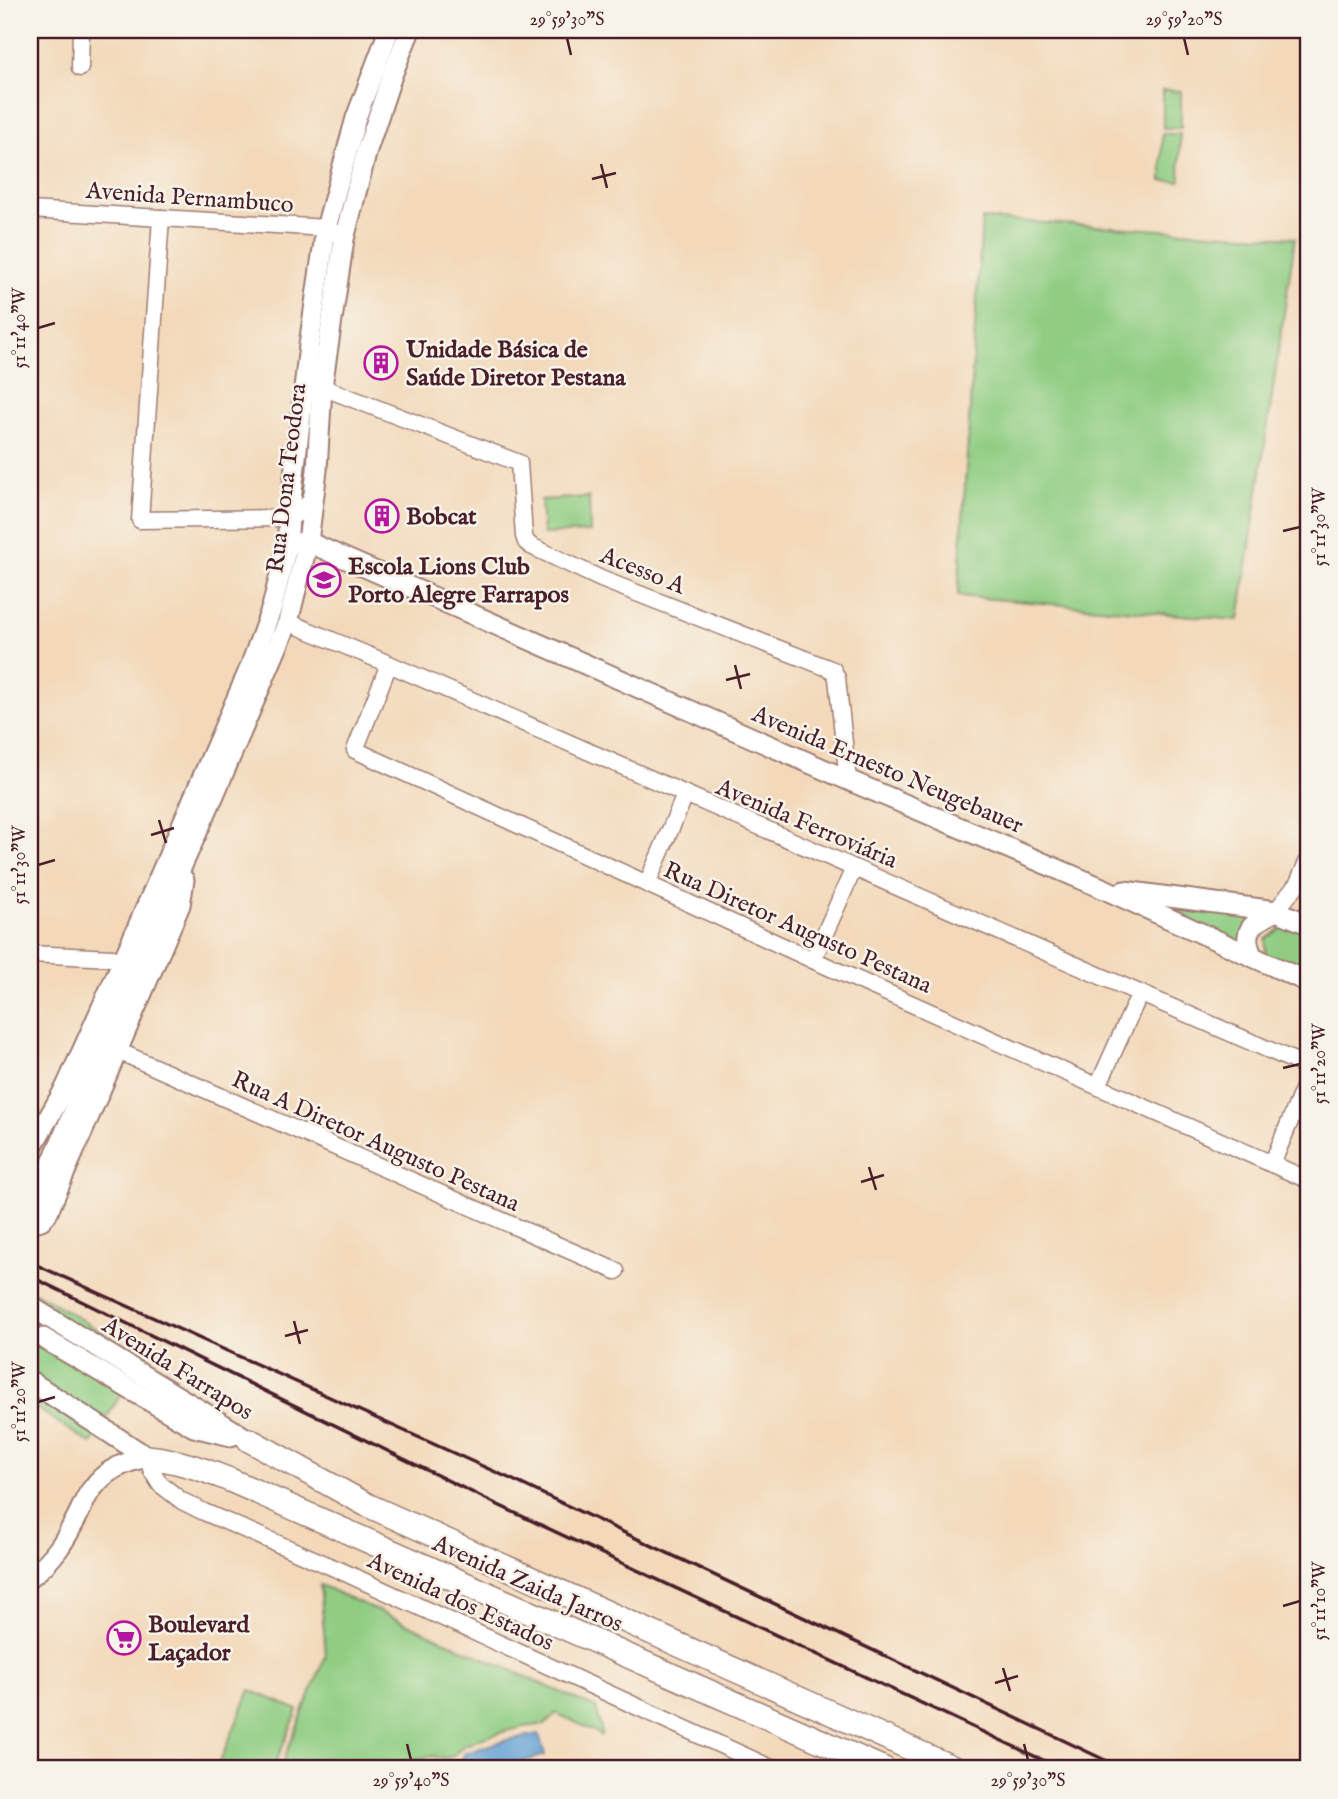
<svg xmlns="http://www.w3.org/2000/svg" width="1338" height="1799" font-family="'IM FELL English',serif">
	<rect width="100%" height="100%" fill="#f7f3e8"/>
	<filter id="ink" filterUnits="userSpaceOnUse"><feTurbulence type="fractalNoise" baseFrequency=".0143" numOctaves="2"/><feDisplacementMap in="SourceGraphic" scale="14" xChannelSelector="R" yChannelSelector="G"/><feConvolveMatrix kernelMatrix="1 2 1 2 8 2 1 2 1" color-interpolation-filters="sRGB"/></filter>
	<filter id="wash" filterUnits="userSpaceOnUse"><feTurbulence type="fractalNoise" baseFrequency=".00686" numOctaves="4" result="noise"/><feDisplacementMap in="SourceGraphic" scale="28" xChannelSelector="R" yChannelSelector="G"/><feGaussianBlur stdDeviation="1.57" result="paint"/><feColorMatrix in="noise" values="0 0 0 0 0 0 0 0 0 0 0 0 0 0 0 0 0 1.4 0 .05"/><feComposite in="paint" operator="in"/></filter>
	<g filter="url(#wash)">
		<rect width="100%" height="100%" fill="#f3d9ba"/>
		<g fill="#90cd83" stroke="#6d7657" stroke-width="2">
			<path d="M1163,90L1181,91V128H1163Z"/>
			<rect x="1162" y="134" width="18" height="47"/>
			<path d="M982,219L1295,238L1239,620L958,596Z"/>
			<path d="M589,497L590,532L543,534L541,500Z"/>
			<path d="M1163,909L1258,914L1239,946Z"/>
			<path d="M1292,920L1308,929V960L1304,965L1291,968L1265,955L1266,939Z"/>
			<path d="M30,1289L143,1357L91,1444L30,1404Z"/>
			<path d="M320,1585L596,1708L602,1734L600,1736L598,1733L556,1713L545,1725C526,1724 481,1737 464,1746C459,1749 456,1754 452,1757L438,1758L432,1756L369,1769H280L326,1655Z"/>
			<path d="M250,1690L298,1710L273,1769H217Z"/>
		</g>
		<path fill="#62a0d4" stroke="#566080" stroke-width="2" d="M539,1734L545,1755L498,1769H411L433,1763C441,1770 449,1767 459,1764L465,1753L503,1741Z"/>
	</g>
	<g filter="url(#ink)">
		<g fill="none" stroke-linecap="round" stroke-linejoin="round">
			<path stroke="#d1b49d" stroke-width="19" stroke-dasharray="19 10" stroke-linecap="butt" d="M30,1330L43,1338"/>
			<defs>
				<g id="minor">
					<path d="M80,68L81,30"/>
					<path d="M30,210L326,228L337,234"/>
					<path d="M161,218L140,520L289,518C300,513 306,507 313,497"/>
					<path d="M322,387L519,463L524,536L526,542L531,546L601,579L833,670L837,678L848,780"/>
					<path d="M288,622L389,664L1308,1067"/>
					<path d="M389,664L355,750L813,960L1308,1180"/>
					<path d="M647,884L685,795"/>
					<path d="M1276,911L1298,883L1308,860"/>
					<path d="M30,954L113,958"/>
					<path d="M813,960L854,868"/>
					<path d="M118,1051L616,1271"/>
					<path d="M1098,1086L1140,993"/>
					<path d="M1272,1164L1308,1078"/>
					<path d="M147,1457L152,1471L160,1484L182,1501L204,1512L339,1570L773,1769"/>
				</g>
				<g id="major">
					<path d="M295,543L308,542L848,780L1102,888L1308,982"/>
					<path d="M1124,891L1276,911L1308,924"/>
					<path d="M1252,955C1240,928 1255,922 1276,911"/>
					<path d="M30,1150L66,1087L129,947L249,670L272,607L287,546L289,518L309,345L326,228L356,118L389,30"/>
					<path d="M30,1213L142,954L214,795L288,622L308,542L317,470L322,387L344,239L367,150L392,75L410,30"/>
					<path d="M30,1223L41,1220L47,1214L180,905L184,880"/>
					<path d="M30,1306L249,1440"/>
					<path d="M43,1338L194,1427L231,1436"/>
					<path d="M30,1381L147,1457"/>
					<path d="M30,1577C54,1560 66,1539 79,1513C83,1505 86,1496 92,1489C105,1470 125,1462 147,1457"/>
				</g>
				<g id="highway">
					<path d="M249,1440L367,1505L956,1769"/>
					<path d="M147,1457C177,1460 202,1469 230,1480L884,1769"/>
				</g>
			</defs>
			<use href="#minor" stroke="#9e7c72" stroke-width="19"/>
			<use href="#major" stroke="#9e7c72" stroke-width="23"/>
			<use href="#highway" stroke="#9e7c72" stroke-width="26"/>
			<use href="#minor" stroke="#fff" stroke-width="16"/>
			<use href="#major" stroke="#fff" stroke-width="19"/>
			<use href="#highway" stroke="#fff" stroke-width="23"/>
			<g stroke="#4a1f2b" stroke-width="3.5">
				<path d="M30,1262L511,1479L1124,1769"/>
				<path d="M30,1276L496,1504L1062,1769"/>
			</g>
		</g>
	</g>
	<path fill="none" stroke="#4a1f2b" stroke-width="2.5" d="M567,38L571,55M1184,38L1188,55M601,164L607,188M592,179L616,173M38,328L55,323M1283,531L1300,527M735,665L741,689M726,680L750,674M159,820L166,843M151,835L174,828M38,865L55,860M1283,1068L1300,1064M869,1167L876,1190M861,1182L884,1175M294,1321L300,1344M285,1336L308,1330M38,1402L55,1397M1283,1606L1300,1601M1003,1668L1010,1691M995,1683L1018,1676M407,1744L411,1760M1024,1744L1028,1760"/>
	<defs>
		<symbol id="building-ring" viewBox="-11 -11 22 22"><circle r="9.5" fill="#f7f3e8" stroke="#b5179e" stroke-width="1.5"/><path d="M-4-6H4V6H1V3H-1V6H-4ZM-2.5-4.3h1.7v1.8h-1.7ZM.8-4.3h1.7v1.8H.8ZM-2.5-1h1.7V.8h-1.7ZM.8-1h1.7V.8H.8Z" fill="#b5179e"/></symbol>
		<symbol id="school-ring" viewBox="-11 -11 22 22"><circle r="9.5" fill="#f7f3e8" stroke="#b5179e" stroke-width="1.5"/><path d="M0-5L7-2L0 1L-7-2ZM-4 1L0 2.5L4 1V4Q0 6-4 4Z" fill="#b5179e"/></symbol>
		<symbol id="supermarket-ring" viewBox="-11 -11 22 22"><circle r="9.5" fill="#f7f3e8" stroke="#b5179e" stroke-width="1.5"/><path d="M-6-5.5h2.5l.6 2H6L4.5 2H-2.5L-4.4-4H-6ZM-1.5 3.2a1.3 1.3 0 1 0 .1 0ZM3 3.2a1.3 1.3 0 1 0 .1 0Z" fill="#b5179e"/></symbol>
	</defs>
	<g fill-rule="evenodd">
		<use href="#building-ring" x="362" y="344" width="38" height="38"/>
		<use href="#building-ring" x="363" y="497" width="38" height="38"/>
		<use href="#school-ring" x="305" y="561" width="38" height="38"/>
		<use href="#supermarket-ring" x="105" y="1619" width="38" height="38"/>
	</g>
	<g text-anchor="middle" stroke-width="5" stroke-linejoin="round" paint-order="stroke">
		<g font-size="24" fill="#4a1f2b" stroke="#f7f3e8">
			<text transform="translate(190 197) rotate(4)" y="8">Avenida Pernambuco</text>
			<text transform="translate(286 478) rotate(-83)" y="8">Rua Dona Teodora</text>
			<text transform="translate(643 570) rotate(22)" y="8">Acesso A</text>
			<text transform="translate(888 769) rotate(23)" y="8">Avenida Ernesto Neugebauer</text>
			<text transform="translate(807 823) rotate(23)" y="8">Avenida Ferroviária</text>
			<text transform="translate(798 927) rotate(24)" y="8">Rua Diretor Augusto Pestana</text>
			<text transform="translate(376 1141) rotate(24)" y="8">Rua A Diretor Augusto Pestana</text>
			<text transform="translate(178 1368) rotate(32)" y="8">Avenida Farrapos</text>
			<text transform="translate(528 1583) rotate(24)" y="8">Avenida Zaida Jarros</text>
			<text transform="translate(461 1601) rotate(25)" y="8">Avenida dos Estados</text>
		</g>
		<g font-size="24" font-weight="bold" fill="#4a1f2b" stroke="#f7f3e8" text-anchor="start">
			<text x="406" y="357">Unidade Básica de<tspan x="406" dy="28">Saúde Diretor Pestana</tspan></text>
			<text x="406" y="524">Bobcat</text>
			<text x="348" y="574">Escola Lions Club<tspan x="348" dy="28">Porto Alegre Farrapos</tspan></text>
			<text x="148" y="1632">Boulevard<tspan x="148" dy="28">Laçador</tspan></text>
		</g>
	</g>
	<rect width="1338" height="1799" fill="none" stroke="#f7f3e8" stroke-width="77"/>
	<rect x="38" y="38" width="1262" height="1722" fill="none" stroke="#4a1f2b" stroke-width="2.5"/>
	<g font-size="18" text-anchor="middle" fill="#4a1f2b">
		<text x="567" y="25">29°59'30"S</text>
		<text x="1184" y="25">29°59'20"S</text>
		<text transform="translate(19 328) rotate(-90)" y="6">51°11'40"W</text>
		<text transform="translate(1319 527) rotate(-90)" y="6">51°11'30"W</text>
		<text transform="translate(19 865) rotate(-90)" y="6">51°11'30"W</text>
		<text transform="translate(1319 1064) rotate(-90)" y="6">51°11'20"W</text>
		<text transform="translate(19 1402) rotate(-90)" y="6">51°11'20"W</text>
		<text transform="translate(1319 1601) rotate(-90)" y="6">51°11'10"W</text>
		<text x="411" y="1786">29°59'40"S</text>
		<text x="1028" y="1786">29°59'30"S</text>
	</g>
</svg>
